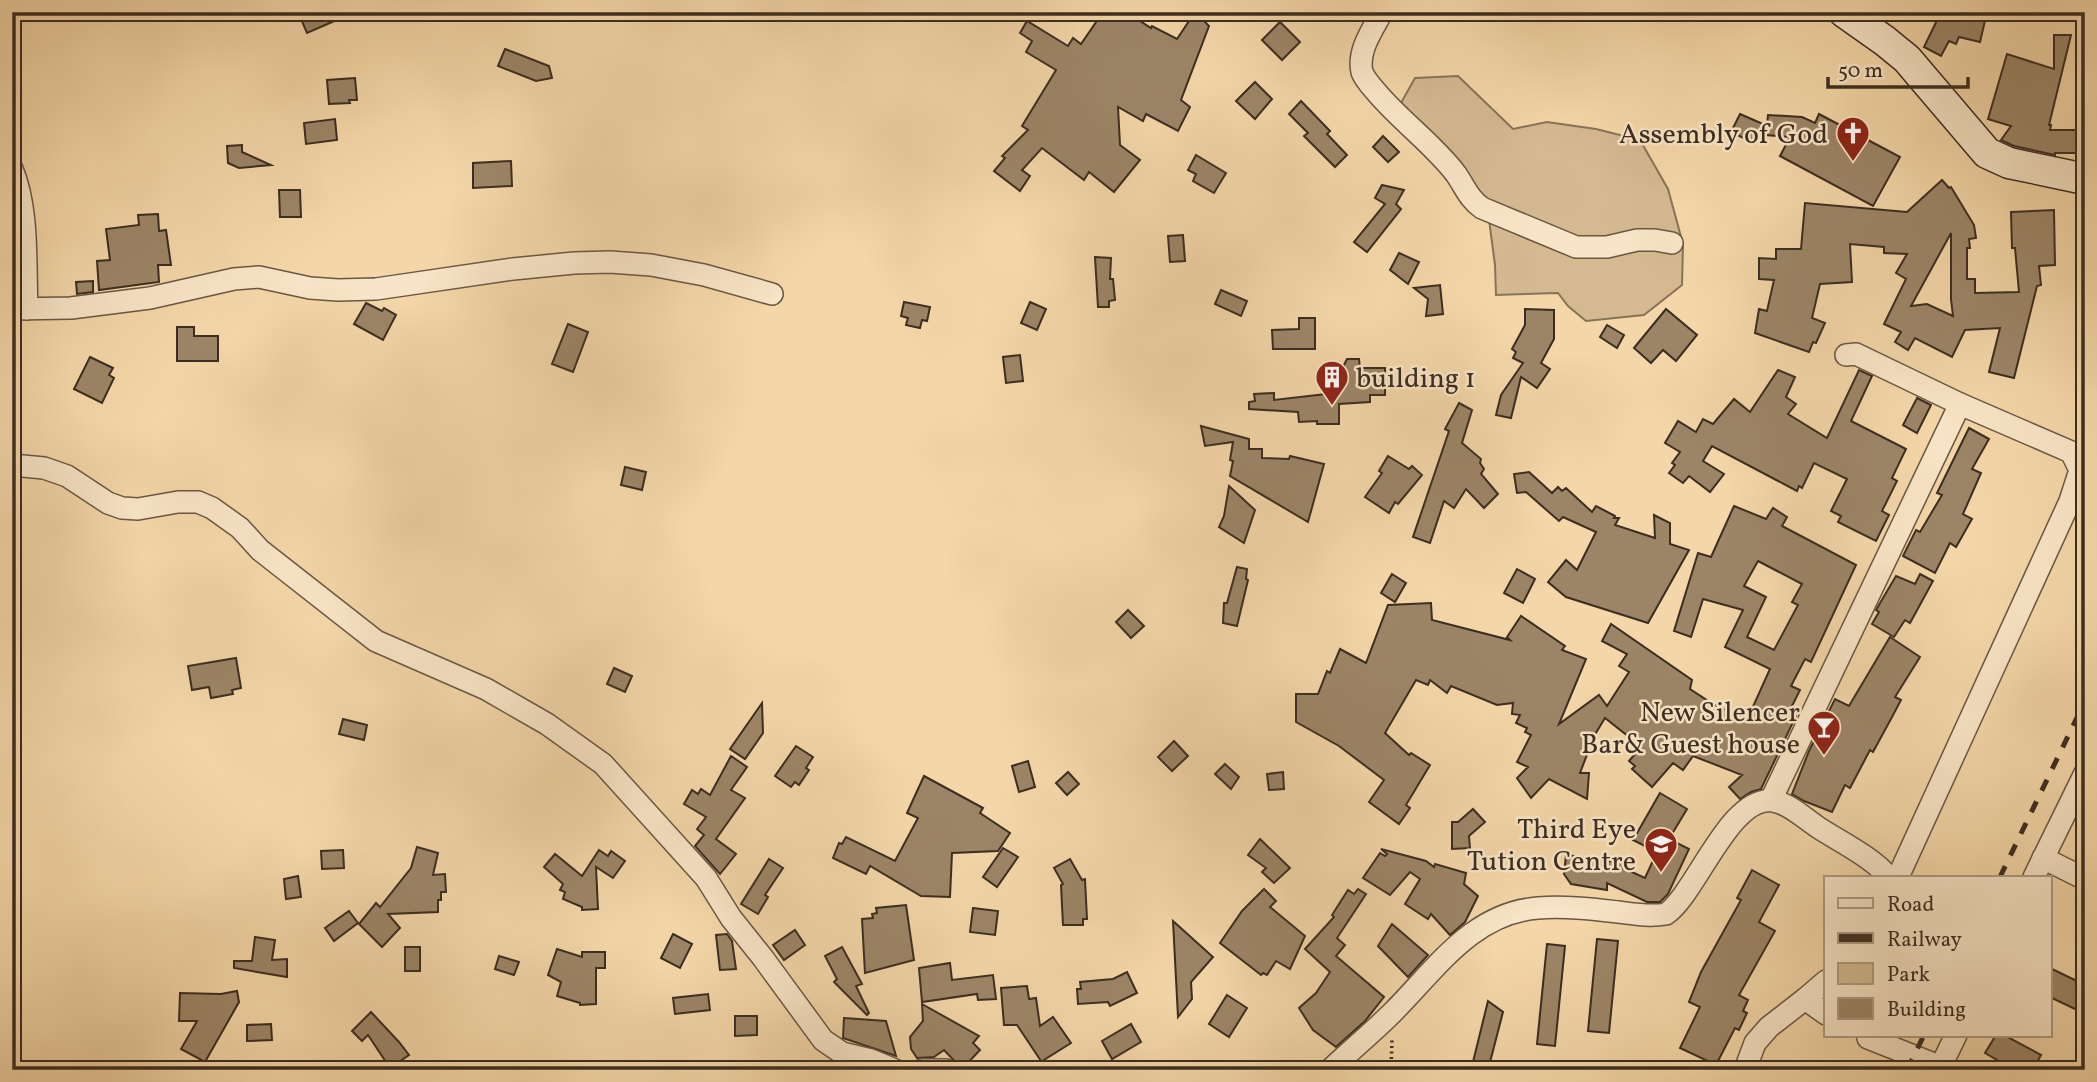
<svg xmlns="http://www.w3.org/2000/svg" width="2097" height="1082" font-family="Vollkorn,serif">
	<rect width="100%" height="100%" fill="#f4d6a8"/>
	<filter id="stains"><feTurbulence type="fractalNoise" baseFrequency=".00286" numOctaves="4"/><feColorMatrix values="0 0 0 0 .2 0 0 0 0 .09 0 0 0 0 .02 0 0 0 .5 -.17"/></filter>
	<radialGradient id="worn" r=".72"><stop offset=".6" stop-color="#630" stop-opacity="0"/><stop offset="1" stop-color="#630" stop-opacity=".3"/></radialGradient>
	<path fill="#d5b991" stroke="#887359" stroke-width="2" d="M1458,76L1513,129L1547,122L1596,129L1640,140L1668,189L1683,244L1682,285L1644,315L1586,321L1568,306L1558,293L1496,295L1495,265L1488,212L1397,110L1415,78Z"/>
	<g fill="#9c8567" stroke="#3c2d21" stroke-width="2" fill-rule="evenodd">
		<path d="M298,12H355L307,33Z"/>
		<path d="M1103,12H1126L1151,28L1152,26L1177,39L1195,12H1212L1205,22L1209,26L1181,100L1190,107L1178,131L1146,114L1143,121L1118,107L1120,145L1140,160L1114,192L1089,172L1084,180L1042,148L1022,170L1030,176L1020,191L994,171L1005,158L1002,156L1028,130L1022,126L1056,70L1026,52L1032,41L1020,33L1027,21L1068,46L1073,38L1081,44Z"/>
		<path d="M1941,12H1987L1980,42L1959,37L1956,44L1949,41L1941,56L1924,47Z"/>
		<path d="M1280,22L1300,42L1282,60L1262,40Z"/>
		<path d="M2054,35H2071L2049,125H2051L2050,130H2085V153H2055V155L2014,146L2001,140L2011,126L1988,119L2007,54L2054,69Z"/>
		<path d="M505,49L549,66L552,78L536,81L498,66Z"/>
		<path d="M355,78L357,100H349L350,103L329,104L327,80Z"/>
		<path d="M1255,82L1272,99L1255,119L1236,101Z"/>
		<path d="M1301,101L1330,131L1327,134L1347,155L1335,167L1304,136L1308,133L1289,114Z"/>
		<path d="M1740,114L1763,124L1754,143L1731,132Z"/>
		<path d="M1819,114L1900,157L1873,206L1780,156L1790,137L1766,135L1768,115L1802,117L1815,123Z"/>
		<path d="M335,119L337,140L306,144L304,123Z"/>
		<path d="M1383,136L1399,152L1388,162L1373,147Z"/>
		<path d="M242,145V152L271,165L239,168L228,163L227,146Z"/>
		<path d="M1196,155L1226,173L1214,193L1193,181L1196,174L1188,170Z"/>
		<path d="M511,161L512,186L473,188V163Z"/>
		<path d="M1942,180L1949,188L1951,187L1974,225L1976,238L1969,239L1970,248H1967V279H1975V293L2019,292L2015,248H2012L2011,212L2054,210L2055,265L2039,266L2041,285L2037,286L2014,378L1989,372L2000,328L1965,330L1952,357L1915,338L1908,350L1895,342L1901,332L1884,324L1906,279L1896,273L1907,254L1884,253V247L1850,244L1852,282L1820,284L1812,318L1825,323L1816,343L1813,342L1809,352L1755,333L1759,309L1767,311L1774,280L1759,279V258L1776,259V249H1801L1805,203L1907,212ZM1951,233V299L1953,316L1927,304L1911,306Z"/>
		<path d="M1382,185L1404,190L1396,204L1401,209L1367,252L1354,242L1385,204L1375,198Z"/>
		<path d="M279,190H300L301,217H280Z"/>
		<path d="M158,214L159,231L166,230L171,265H158L159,282L99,290L97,261L110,260L106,229L139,225L138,215Z"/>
		<path d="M1183,235L1185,261L1170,262L1168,236Z"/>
		<path d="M1399,253L1419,262L1408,284L1390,270Z"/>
		<path d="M1095,257L1111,258L1110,279H1113L1115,300L1109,301V307H1098Z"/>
		<path d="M93,281V292L77,294L76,282Z"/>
		<path d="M1440,285L1443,314L1426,316L1428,299L1414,288Z"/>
		<path d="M1221,290L1247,301L1241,316L1215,304Z"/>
		<path d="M904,302L930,307L927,321L922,320L920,328L906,325L908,318L901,316Z"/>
		<path d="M1030,302L1046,309L1037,330L1021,323Z"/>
		<path d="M366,303L382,311L384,308L396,315L383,340L354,324Z"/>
		<path d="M1525,309L1554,310V339L1541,363L1550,369L1537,388L1521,377L1511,418L1496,415L1501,395L1523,363L1513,358L1516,352L1512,349L1525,325Z"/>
		<path d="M1666,309L1697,335L1676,361L1663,350L1651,363L1634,348Z"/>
		<path d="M1299,318H1315V349H1273L1272,330L1299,329Z"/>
		<path d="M568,324L588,332L573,372L552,364Z"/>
		<path d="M1607,325L1624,335L1617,348L1600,337Z"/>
		<path d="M177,327H194V336H218V361H177Z"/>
		<path d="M1020,355L1023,381L1006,383L1003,357Z"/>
		<path d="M90,357L113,368L109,375L114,378L102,403L74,389Z"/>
		<path d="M1347,359H1359L1360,368H1385V395H1370V402L1339,404V424H1317V421L1299,422L1298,412L1249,409V402L1255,401L1254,394L1274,393V400L1326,394L1330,365H1338V371H1341Z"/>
		<path d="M1778,370L1795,377L1786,397L1796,404L1788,414L1827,438L1859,370L1872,376L1851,421L1906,449L1892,478L1897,481L1882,511L1889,515L1876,541L1838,522L1841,516L1831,511L1847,479L1814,463L1802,488L1799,486L1797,491L1712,446L1703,461L1724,474L1710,492L1689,476L1683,483L1669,473L1675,465L1672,463L1680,452L1665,443L1678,421L1696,432L1703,419L1713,424L1734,399L1750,412Z"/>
		<path d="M1917,398L1931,405L1917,433L1903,425Z"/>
		<path d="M1459,403L1472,410L1462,443L1481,459L1480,463L1484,469L1481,474L1498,494L1484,508L1466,489L1454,508L1444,501L1430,543L1413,537L1449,431L1445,429Z"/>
		<path d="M1201,426L1249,439V449H1262V458L1289,459L1290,456L1324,464L1308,522L1230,476L1233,461L1230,460L1233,442L1205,446Z"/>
		<path d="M1969,428L1989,439L1972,469L1981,473L1963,514L1972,519L1956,547L1950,543L1935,573L1903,556L1916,530L1920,532L1942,495L1937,493Z"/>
		<path d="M1388,456L1409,469L1412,466L1422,475L1398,504L1395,502L1389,513L1365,497L1382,473L1379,471Z"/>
		<path d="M625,467L646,472L642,490L621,485Z"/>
		<path d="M1529,472L1552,493L1558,487L1562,491L1566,488L1592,512L1596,506L1615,516L1614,518H1619L1615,525L1655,538L1654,515L1670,523V544L1689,550L1648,623L1566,597L1548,582L1566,560L1577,570L1596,532L1563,517L1559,521L1526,492L1517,493L1514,474Z"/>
		<path d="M1229,486L1255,510L1244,543L1219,527L1224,516Z"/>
		<path d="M1734,506L1766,519L1773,508L1787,517L1782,526L1856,565L1811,662L1805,659L1791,686L1800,690L1789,712L1796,716L1761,789L1751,792L1740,799L1729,787L1742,775L1693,756L1683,770L1673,763L1652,787L1632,769L1635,766L1629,761L1636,753L1629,747L1634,741L1605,718L1585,751L1588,752L1580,773H1589L1587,799L1549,779L1531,798L1517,778L1528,767L1517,762L1531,735L1525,732L1527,728L1516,723L1520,715L1512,714L1513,703L1497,705L1451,686L1447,693L1430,680L1428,685L1416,680L1385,733L1409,755L1411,753L1430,765L1406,805L1410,808L1399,824L1369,802L1384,780L1339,746L1296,722V694H1318L1327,671L1330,673L1340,649L1366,663L1388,605L1431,603L1432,620L1510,640L1507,637L1521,616L1565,646L1562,650L1586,659L1559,724L1599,695L1607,706L1629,672L1619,666L1627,654L1602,641L1611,624L1692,680L1690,689L1713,704L1747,720L1770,669L1725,647L1743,610L1703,599L1691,637L1674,631L1698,553L1711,557ZM1758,561L1802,584L1792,602L1798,605L1774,650L1747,637L1766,597L1744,586Z"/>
		<path d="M1237,567L1247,569L1246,579L1248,580L1237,626L1223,623L1224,603H1227Z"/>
		<path d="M1517,569L1535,579L1523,603L1504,593Z"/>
		<path d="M1392,574L1406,583L1395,602L1381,593Z"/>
		<path d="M1920,574L1933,581L1910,623L1905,620L1894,637L1872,624L1879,612L1876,610L1896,576L1915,584Z"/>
		<path d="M1128,610L1144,626L1131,638L1116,622Z"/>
		<path d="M1890,637L1920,657L1895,697L1901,700L1892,717L1873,752L1870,750L1850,788L1845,785L1832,812L1804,801L1792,794L1809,751L1835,699L1849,706Z"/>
		<path d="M236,658L241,688L232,690L233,694L211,698L209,687L192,690L188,666Z"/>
		<path d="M614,668L632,676L625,692L607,684Z"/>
		<path d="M762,703L763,733L745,759L730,749Z"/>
		<path d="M343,719L367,725L364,740L339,734Z"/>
		<path d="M1174,741L1188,756L1172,771L1158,757Z"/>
		<path d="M796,746L813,757L806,768L809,770L799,785L795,782L791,787L775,776Z"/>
		<path d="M731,756L747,767L731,790L745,798L716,839L736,854L720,874L695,846L704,835L697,829L706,817L684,804L692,790L698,794L701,789L710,795Z"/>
		<path d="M1028,761L1035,787L1019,792L1012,766Z"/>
		<path d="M1225,764L1239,777L1231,789L1215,774Z"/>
		<path d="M1068,772L1079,784L1067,795L1056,783Z"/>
		<path d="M1283,772L1284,789L1269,790L1267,774Z"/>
		<path d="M924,776L983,808L980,813L1010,833L998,851L952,853L950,897L921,896L870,866L866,874L833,858L839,843L842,844L846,837L895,861L918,818L907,813Z"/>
		<path d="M1660,793L1687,809L1669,839L1689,849L1668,894L1660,902H1647L1607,883V890L1571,884L1564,874L1566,855L1623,863V868L1645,878L1657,852L1633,840Z"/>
		<path d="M1473,809L1485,822L1469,836L1470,848L1452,849V822H1458Z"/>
		<path d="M1260,839L1290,868L1274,883L1262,872L1266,868L1248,855Z"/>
		<path d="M417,847L438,853L433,875L445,874L446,892H441V900H438V912L388,914L400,928L382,947L359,924L376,903L380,907L411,868Z"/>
		<path d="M1003,848L1018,857L997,887L983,877Z"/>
		<path d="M1381,849L1426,861L1434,867L1435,864L1466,873L1464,884L1478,896L1465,922L1450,935L1431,914L1428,919L1405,904L1420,879L1410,872L1390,895L1363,878L1380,853L1385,856L1387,854Z"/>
		<path d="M343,850L344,868L322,869L321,851Z"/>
		<path d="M599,850L608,856L611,851L625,861L613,878L596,867L598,909L582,910V907L563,899L565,892L560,890L563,884L544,867L555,854L582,876Z"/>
		<path d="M769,859L783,868L765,895L768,897L758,914L741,904Z"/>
		<path d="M1070,859L1082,880L1085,879L1087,919H1083V925H1063L1061,885L1063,884L1054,868Z"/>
		<path d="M1752,870L1779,885L1759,922L1775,931L1739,995L1748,1000L1743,1011L1747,1013L1739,1030L1735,1028L1716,1065L1680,1048L1700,1007L1689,1002L1701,972L1741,900L1737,898Z"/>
		<path d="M298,876L301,897L286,899L284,879Z"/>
		<path d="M1264,889L1276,901L1270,907L1305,936L1290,969L1276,961L1267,975L1263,973L1261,975L1220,943L1242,911Z"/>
		<path d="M1358,889L1366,894L1337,938L1345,945L1336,956L1384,997L1365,1021L1336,1047L1313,1030L1299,1008L1316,993L1330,972L1305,949L1334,917L1332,915L1348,890L1354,894Z"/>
		<path d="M906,905L914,960L865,973L862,919L873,918L872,914L877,913L876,908Z"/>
		<path d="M973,908L998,911L995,935L970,932Z"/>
		<path d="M349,911L358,923L334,941L325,928Z"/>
		<path d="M1173,921L1213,957L1191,982L1192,999L1178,1017Z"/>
		<path d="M1392,924L1428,955L1408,977L1378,946Z"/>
		<path d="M795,930L805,945L784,960L773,945Z"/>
		<path d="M673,934L692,944L680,968L661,958Z"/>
		<path d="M727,934L732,941L736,969L720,970L716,935Z"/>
		<path d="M255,937L275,940L272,960L287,959V977L234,968V961H252Z"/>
		<path d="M1597,939L1618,941L1609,1033L1588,1031Z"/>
		<path d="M1547,944L1565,946L1555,1046L1537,1044Z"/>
		<rect x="405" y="947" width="15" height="24"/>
		<path d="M842,947L862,984L856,986L869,1013L867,1015L834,982L837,979L825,956Z"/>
		<path d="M557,949L582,957V952H605V968H596V1004L580,1005V1003L557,996L561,982L548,975Z"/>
		<path d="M499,956L519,962L514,975L495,969Z"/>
		<path d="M950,963L952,980L993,975L996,999L978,1000L977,994L922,1002L919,968Z"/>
		<path d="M2050,968L2085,985V1003L2081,1012L2050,997Z"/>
		<path d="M1127,972L1137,993L1110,1006L1108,1002L1078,1004L1077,989H1081L1080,982L1113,979Z"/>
		<path d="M1027,986L1029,999L1036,998L1040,1026L1053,1017L1071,1043L1044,1060L1045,1067L1017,1025H1004L1001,988Z"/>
		<path d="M237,991L239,1002L205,1062L181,1049L197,1021H179L180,993L221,994Z"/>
		<path d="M708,994L710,1010L675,1014L673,998Z"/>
		<path d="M1227,995L1247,1008L1229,1037L1209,1024Z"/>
		<path d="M1488,1001L1503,1012L1488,1070H1471Z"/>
		<path d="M922,1004L979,1036L973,1043L980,1050L962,1069L944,1050L934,1057L917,1058L911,1049L910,1037L923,1021Z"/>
		<path d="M371,1012L399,1042L409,1055L390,1068L368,1035L362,1041L352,1031Z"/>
		<path d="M735,1016H757V1035L735,1036Z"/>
		<path d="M844,1018L886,1021L896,1056L843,1038Z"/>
		<path d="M271,1024L272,1040L247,1041V1025Z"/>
		<path d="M1131,1024L1141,1042L1112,1059L1102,1041Z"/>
		<path d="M1996,1035H2004L2041,1055L2033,1070H1999L2002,1063L1985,1053Z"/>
	</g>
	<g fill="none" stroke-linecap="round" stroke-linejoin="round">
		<defs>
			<g id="street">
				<path d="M1382,12C1373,29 1357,51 1362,72C1365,80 1372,87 1378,94C1402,122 1434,145 1456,174C1465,187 1469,199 1482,208L1576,247H1607L1637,240H1655L1672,243"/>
				<path d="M12,169C29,209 25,265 27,309"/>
				<path d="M12,309L71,308L150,298L234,279L259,277L310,288L338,290L376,289L513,269L574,263L610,262L651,265L704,275L772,294"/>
				<path d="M1846,355L1856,354L1960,404"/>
				<path d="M12,465L44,468L67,476L108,503L122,508L138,509L178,502H198L212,508L240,528L260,550L376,641L486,689L547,724L603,764L706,878L731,918L763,958L823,1040L842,1053L871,1060L895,1070"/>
				<path d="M1771,800L1960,404L2071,452L2080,470L2070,501L1898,877"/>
				<path d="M2043,858L2085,879"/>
				<path d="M2034,877L2085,773"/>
				<path d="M1826,981L1805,999L1826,1014"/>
				<path d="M1868,1038L1949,1070"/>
				<path d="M922,1070H946"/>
				<path d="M1330,1070C1351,1050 1373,1032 1393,1012C1436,969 1472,913 1538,908C1565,906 1591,909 1618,912C1634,914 1650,917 1666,914C1696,894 1730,794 1773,801C1789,803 1805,819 1819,828C1839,841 1875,859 1888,877"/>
				<path d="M1745,1070L1755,1043L1769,1027L1805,999"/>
				<path d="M1939,1070L1956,1035"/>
			</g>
			<path id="secondary" d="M1844,12L1885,41L1907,59L1987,153L2009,163L2085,179"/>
		</defs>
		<use href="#street" stroke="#6a5743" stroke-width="24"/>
		<use href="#secondary" stroke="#3c2d21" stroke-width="33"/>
		<path stroke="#3c2d21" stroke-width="3.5" stroke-dasharray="2 3.5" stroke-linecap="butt" d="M1391,1070L1392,1040"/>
		<use href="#street" stroke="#f8e4c6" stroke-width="21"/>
		<use href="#secondary" stroke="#f8e4c6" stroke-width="30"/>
		<g stroke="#3c2d21" stroke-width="5" stroke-dasharray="12 12" stroke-linecap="butt">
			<path d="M2000,877L2085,701"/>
			<path d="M1907,1070L1924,1035"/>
		</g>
	</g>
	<defs>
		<symbol id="church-pin" viewBox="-11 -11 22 30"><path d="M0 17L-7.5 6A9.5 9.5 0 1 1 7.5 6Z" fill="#8f2418" stroke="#f8e4c6"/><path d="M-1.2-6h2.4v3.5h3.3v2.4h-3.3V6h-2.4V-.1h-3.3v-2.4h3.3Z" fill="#fff"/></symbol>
		<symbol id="building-pin" viewBox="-11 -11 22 30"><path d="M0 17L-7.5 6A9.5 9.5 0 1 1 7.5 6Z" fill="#8f2418" stroke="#f8e4c6"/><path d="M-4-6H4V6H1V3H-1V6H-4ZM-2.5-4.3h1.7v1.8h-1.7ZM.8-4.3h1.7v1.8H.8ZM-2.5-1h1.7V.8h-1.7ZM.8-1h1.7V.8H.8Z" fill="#fff"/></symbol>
		<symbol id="bar-pin" viewBox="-11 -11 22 30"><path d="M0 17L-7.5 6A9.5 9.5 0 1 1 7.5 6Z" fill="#8f2418" stroke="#f8e4c6"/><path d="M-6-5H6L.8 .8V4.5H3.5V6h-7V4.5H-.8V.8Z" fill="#fff"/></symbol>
		<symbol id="school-pin" viewBox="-11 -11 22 30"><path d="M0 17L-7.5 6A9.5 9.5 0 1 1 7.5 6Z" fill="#8f2418" stroke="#f8e4c6"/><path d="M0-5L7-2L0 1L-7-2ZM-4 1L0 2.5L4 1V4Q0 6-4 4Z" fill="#fff"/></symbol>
	</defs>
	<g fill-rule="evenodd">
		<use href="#church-pin" x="1834" y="114" width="38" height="52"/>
		<use href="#building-pin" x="1313" y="358" width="38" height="52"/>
		<use href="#bar-pin" x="1805" y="708" width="38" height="52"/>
		<use href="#school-pin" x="1642" y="825" width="38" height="52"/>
	</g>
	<g text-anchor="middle" stroke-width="5" stroke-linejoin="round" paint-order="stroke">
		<g font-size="28" fill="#3c2d21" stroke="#f8e4c6" text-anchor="end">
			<text x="1828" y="143">Assembly of God</text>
			<text x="1356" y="387" text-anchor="start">building 1</text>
			<text x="1800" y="721">New Silencer<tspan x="1800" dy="32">Bar&amp; Guest house</tspan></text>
			<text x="1636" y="838">Third Eye<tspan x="1636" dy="32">Tution Centre</tspan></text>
		</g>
	</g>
	<rect width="2097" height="1082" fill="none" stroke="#f4d6a8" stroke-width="42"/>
	<rect x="14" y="14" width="2069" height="1054" fill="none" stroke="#3c2d21" stroke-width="3.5"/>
	<rect x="21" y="21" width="2055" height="1040" fill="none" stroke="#3c2d21" stroke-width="2"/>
	<rect x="1824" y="876" width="228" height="161" fill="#f8e4c6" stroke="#ad9b84" stroke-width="2"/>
	<rect x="1838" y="898" width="35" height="10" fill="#f8e4c6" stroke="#ad9b84" stroke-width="2"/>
	<text x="1887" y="911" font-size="21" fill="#3c2d21">Road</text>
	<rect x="1838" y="933" width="35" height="10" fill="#3c2d21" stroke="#ad9b84" stroke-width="2"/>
	<text x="1887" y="946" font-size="21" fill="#3c2d21">Railway</text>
	<rect x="1838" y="963" width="35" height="21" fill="#d5b991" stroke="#ad9b84" stroke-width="2"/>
	<text x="1887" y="981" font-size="21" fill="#3c2d21">Park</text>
	<rect x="1838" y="998" width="35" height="21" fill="#9c8567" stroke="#ad9b84" stroke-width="2"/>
	<text x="1887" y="1016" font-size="21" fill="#3c2d21">Building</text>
	<path d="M1828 77v10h140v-10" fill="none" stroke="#3c2d21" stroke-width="3.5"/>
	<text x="1838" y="77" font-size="21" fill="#3c2d21" stroke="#f8e4c6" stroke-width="5" paint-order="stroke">50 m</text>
	<rect width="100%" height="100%" filter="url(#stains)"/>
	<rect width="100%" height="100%" fill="url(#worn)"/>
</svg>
